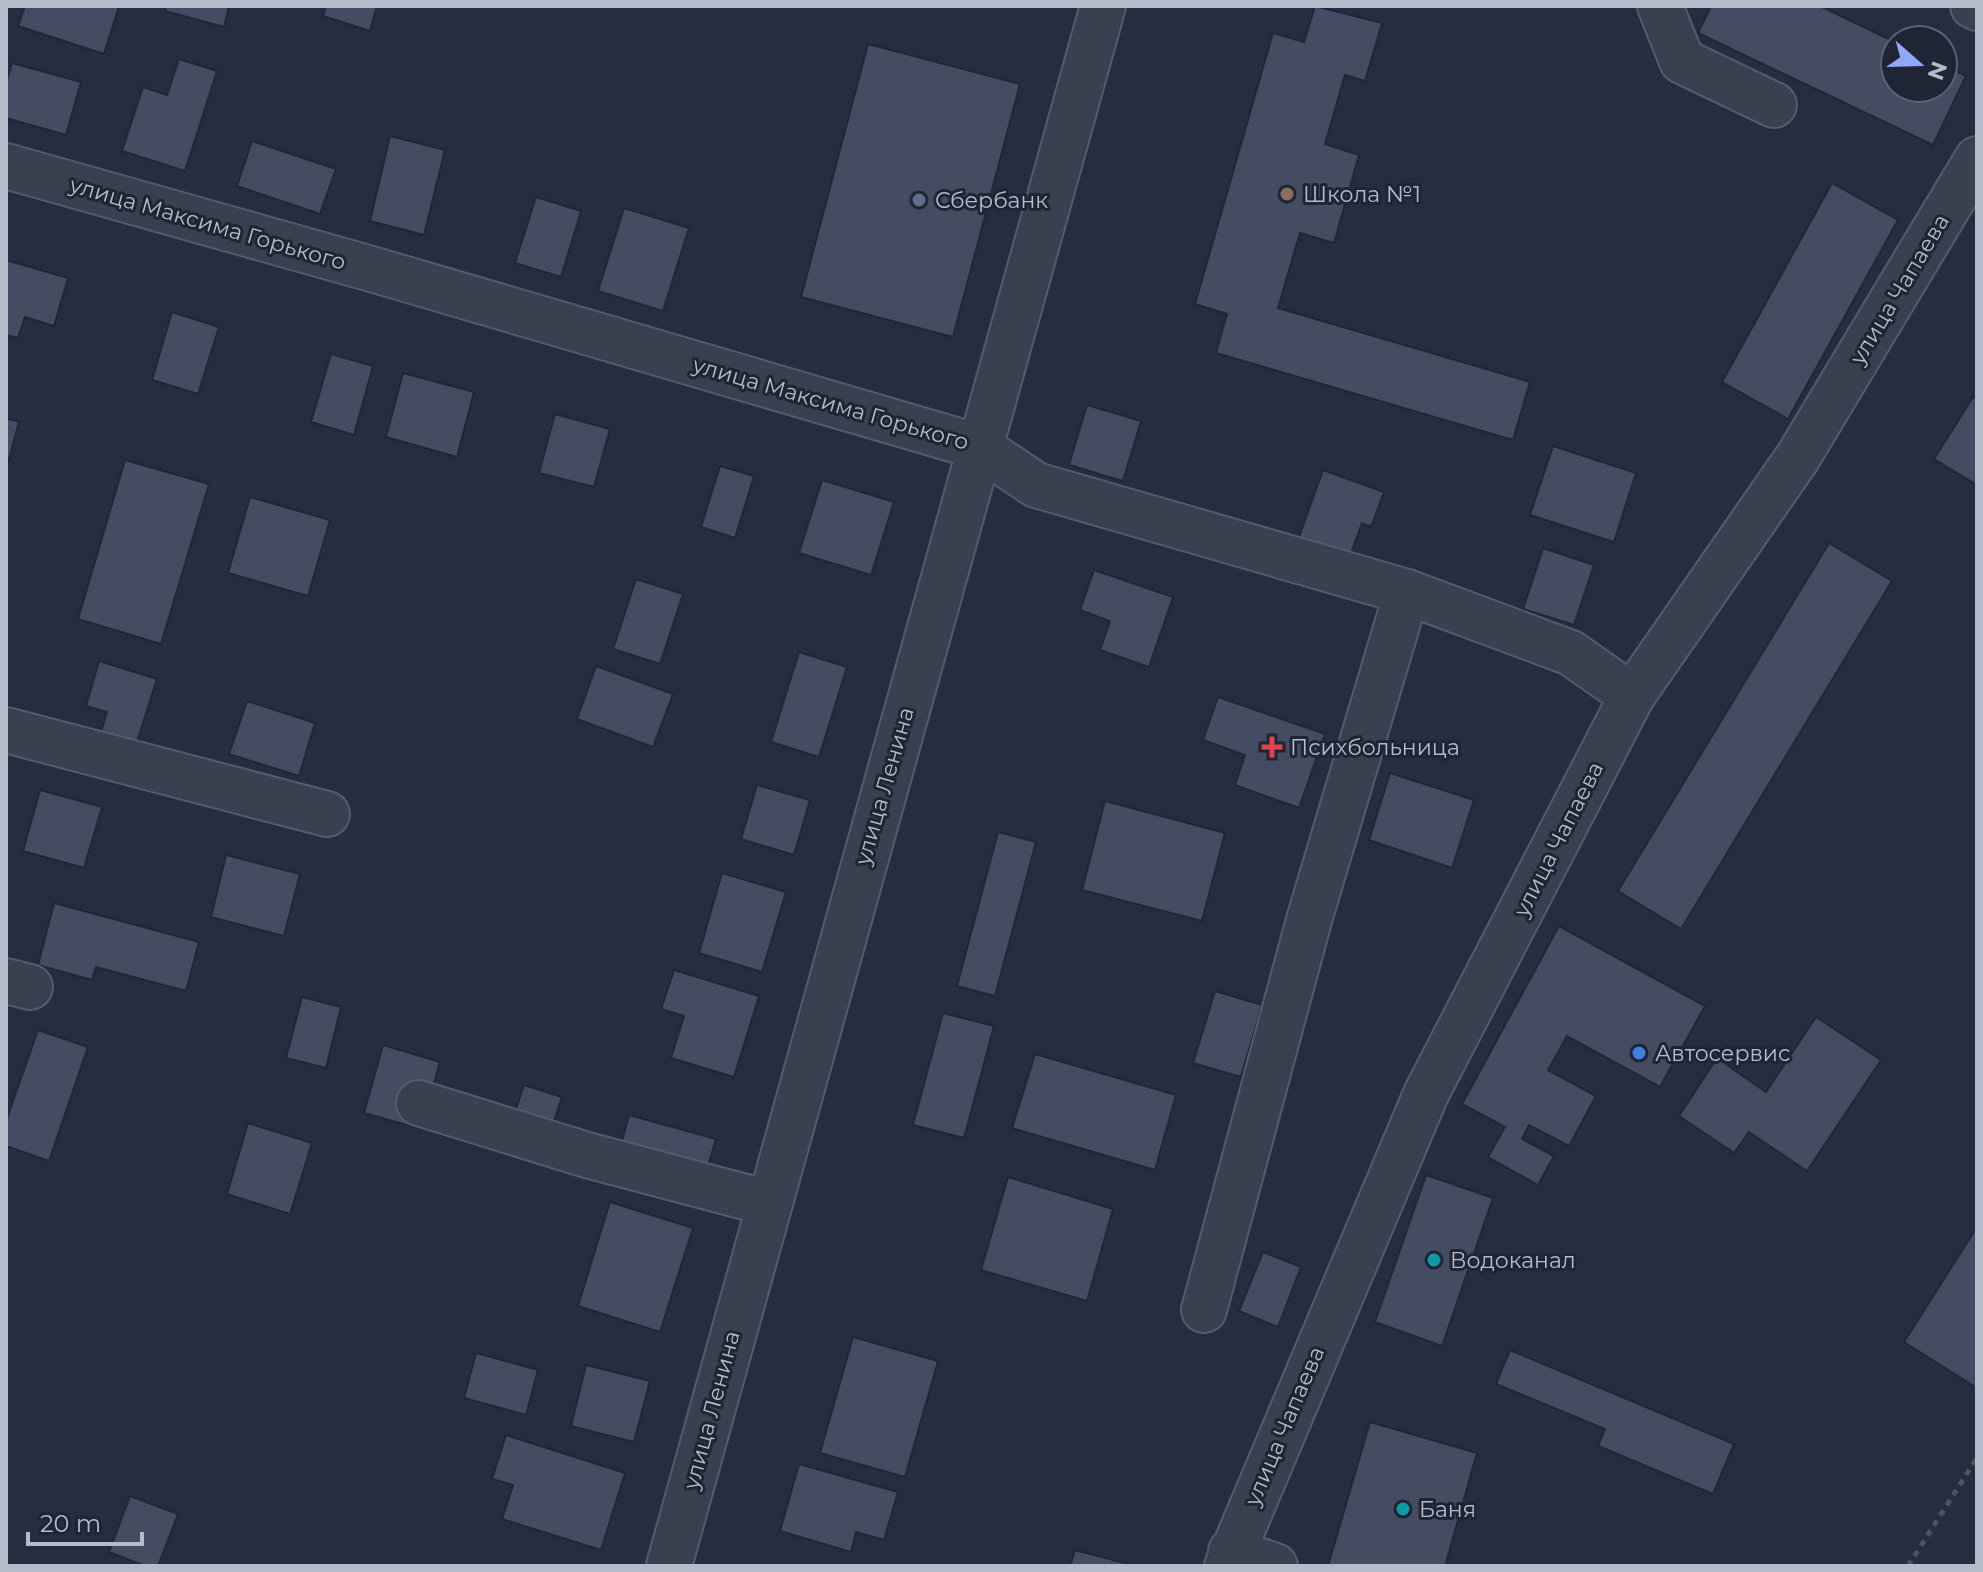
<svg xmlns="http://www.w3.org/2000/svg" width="1983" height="1572" font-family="Montserrat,sans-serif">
	<rect width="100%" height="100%" fill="#262d40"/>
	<g fill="#454c62" stroke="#212737" stroke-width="2">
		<path d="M25,6H119L104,54L18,26Z"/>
		<path d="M166,6H229L224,27L165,11Z"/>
		<path d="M326,6H377L370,31L323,16Z"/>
		<path d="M1315,6L1382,23L1365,81L1345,75L1325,144L1359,155L1334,243L1300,233L1278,308L1530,382L1513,440L1216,353L1227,314L1195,304L1273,33L1304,42Z"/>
		<path d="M1711,6H1820L1895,42V88H1943V65L1966,76L1933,145L1698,33Z"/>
		<path d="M868,44L1020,84L953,337L801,297Z"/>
		<path d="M179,59L217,71L185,171L122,151L143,87L167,95Z"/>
		<path d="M12,63L81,82L66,135L6,118V83Z"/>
		<path d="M390,136L445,150L424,235L370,221Z"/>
		<path d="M252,141L336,169L320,214L237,186Z"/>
		<path d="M1832,183L1898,220L1788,419L1722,382Z"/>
		<path d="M536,197L581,211L561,277L515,263Z"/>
		<path d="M624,208L689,228L663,311L598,291Z"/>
		<path d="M6,260L68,278L54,326L25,317L18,338L6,335Z"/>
		<path d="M172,312L219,327L198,394L152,380Z"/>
		<path d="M331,354L373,366L354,435L311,422Z"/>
		<path d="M403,373L474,392L457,457L386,437Z"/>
		<path d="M1973,397L1977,400V485L1934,459Z"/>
		<path d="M1087,405L1141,421L1123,481L1069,465Z"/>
		<path d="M555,414L610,429L594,487L539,473Z"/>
		<path d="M6,418L19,422L6,470Z"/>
		<path d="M1553,446L1636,473L1614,542L1530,515Z"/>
		<path d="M125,460L209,484L161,644L78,619Z"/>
		<path d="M720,466L754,476L735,538L701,527Z"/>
		<path d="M1323,470L1384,492L1371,527L1362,523L1350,556L1299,537Z"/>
		<path d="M822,480L894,502L871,575L799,553Z"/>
		<path d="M250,497L330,520L308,596L228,573Z"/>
		<path d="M1829,543L1892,581L1681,929L1618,891Z"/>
		<path d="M1543,548L1594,565L1574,625L1523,609Z"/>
		<path d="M1094,570L1173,597L1149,667L1100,650L1110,621L1080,610Z"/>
		<path d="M636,579L683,594L660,664L613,649Z"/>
		<path d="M799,652L847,667L819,757L771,742Z"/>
		<path d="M99,661L157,679L135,748L99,738L107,712L86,706Z"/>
		<path d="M596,666L673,694L653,747L577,719Z"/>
		<path d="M1218,697L1325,734L1299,808L1235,785L1245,755L1203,740Z"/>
		<path d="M247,701L315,723L299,776L229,754Z"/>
		<path d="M1390,773L1474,800L1452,868L1369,840Z"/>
		<path d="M757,785L810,800L794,855L741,839Z"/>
		<path d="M40,790L102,807L84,868L23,851Z"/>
		<path d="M1105,801L1225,833L1202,921L1082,890Z"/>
		<path d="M998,832L1036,842L995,996L957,986Z"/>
		<path d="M226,855L300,874L284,936L211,917Z"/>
		<path d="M722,873L786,892L762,972L699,953Z"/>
		<path d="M54,903L199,942L186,991L96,967L92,980L38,965Z"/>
		<path d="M1559,926L1705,1006L1660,1087L1567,1036L1548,1070L1596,1096L1569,1146L1529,1125L1522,1139L1554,1156L1538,1185L1488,1157L1505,1127L1462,1104Z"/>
		<path d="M674,970L759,996L734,1077L671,1058L684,1016L661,1009Z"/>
		<path d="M1215,991L1262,1005L1241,1077L1193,1063Z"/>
		<path d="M302,997L341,1007L326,1068L286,1058Z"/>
		<path d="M943,1013L994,1026L964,1138L913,1125Z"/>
		<path d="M1816,1017L1881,1060L1807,1171L1749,1132L1734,1153L1679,1116L1717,1058L1766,1092Z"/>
		<path d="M38,1030L88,1047L49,1161L6,1146V1121Z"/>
		<path d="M383,1045L440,1062L421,1129L364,1113Z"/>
		<path d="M1035,1054L1176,1095L1155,1170L1012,1128Z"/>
		<path d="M524,1085L562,1097L540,1164L484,1146L498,1103L516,1109Z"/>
		<path d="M629,1115L716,1139L697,1204L619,1152Z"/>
		<path d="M248,1123L312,1143L290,1214L227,1194Z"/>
		<path d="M1426,1175L1493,1198L1442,1346L1375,1322Z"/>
		<path d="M1008,1177L1113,1209L1087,1301L981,1270Z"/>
		<path d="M610,1202L693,1228L660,1332L578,1306Z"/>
		<path d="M1977,1227V1388L1904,1342Z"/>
		<path d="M1263,1252L1301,1267L1278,1327L1239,1311Z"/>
		<path d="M853,1337L938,1361L905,1477L820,1453Z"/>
		<path d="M1510,1350L1734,1444L1713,1494L1598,1446L1605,1429L1496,1384Z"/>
		<path d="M476,1353L538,1370L526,1415L464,1398Z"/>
		<path d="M586,1365L650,1381L634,1442L571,1426Z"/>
		<path d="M1370,1422L1477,1453L1445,1566H1328Z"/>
		<path d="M506,1435L625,1473L601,1550L502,1519L513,1485L492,1479Z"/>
		<path d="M799,1464L898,1492L884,1540L856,1532L851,1552L780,1531Z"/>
		<path d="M130,1496L178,1514L158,1566H145L109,1552Z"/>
		<path d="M1075,1550L1136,1566H1070Z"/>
	</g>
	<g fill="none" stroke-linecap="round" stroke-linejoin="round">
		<defs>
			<g id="minor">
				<path d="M1660,6L1682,61L1774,105"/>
				<path d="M1973,6L1977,8"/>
				<path d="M6,166L368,268L979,447L1036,485L1407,592L1571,653L1632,696"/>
				<path d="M6,730L327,814"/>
				<path d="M6,981L30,987"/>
				<path d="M419,1103L587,1155L768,1203"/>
				<path d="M1204,1310L1309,920L1407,592"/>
				<path d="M1231,1551L1275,1566"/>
				<path d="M669,1566L1103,6"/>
				<path d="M1227,1566L1426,1094L1632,696L1798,457L1977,159"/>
			</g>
		</defs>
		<use href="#minor" stroke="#555b6a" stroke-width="48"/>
		<path stroke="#46575e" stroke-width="5" stroke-dasharray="6 6" stroke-linecap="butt" d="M1908,1566L1977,1458"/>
		<use href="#minor" stroke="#3a4050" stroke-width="44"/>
	</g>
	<circle fill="#8d6e63" stroke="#1f2535" stroke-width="3" cx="1287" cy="194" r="8"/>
	<circle fill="#5c6f8a" stroke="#1f2535" stroke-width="3" cx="919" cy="200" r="8"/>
	<path fill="#e0444e" stroke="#1f2535" stroke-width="3" d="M1268 735h8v8h8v8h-8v8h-8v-8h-8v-8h8z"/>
	<circle fill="#3f7fe0" stroke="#1f2535" stroke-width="3" cx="1639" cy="1053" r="8"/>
	<g fill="#0f9aa8" stroke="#1f2535" stroke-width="3">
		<circle cx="1434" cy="1260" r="8"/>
		<circle cx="1403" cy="1509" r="8"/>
	</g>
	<g text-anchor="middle" stroke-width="6" stroke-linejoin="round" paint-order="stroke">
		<g font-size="22" fill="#b6bbca" stroke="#1f2535" text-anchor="start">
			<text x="1303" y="202">Школа №1</text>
			<text x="935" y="208">Сбербанк</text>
			<text x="1290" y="755">Психбольница</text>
			<text x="1655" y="1061">Автосервис</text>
			<text x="1450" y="1268">Водоканал</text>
			<text x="1419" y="1517">Баня</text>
		</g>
		<g font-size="22" fill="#b6bbca" stroke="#1f2535">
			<text transform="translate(208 223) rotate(16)" y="8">улица Максима Горького</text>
			<text transform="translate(1899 289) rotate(-59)" y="8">улица Чапаева</text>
			<text transform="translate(831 403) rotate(16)" y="8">улица Максима Горького</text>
			<text transform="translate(884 786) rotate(-74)" y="8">улица Ленина</text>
			<text transform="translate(1558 839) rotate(-63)" y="8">улица Чапаева</text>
			<text transform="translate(711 1410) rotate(-75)" y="8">улица Ленина</text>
			<text transform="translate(1284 1426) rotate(-67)" y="8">улица Чапаева</text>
		</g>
	</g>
	<rect width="1983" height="1572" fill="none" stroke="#b6bbca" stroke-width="16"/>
	<g transform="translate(1919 64) rotate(110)"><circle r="38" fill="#1f2535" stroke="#5b6171" stroke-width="2"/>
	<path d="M0-6L14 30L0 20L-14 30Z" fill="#8fa8f7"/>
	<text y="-12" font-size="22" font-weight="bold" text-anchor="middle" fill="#b6bbca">N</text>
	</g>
	<path d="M28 1532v12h114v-12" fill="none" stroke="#b6bbca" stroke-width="4"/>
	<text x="40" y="1532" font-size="24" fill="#b6bbca" stroke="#1f2535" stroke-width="6" paint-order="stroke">20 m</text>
</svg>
